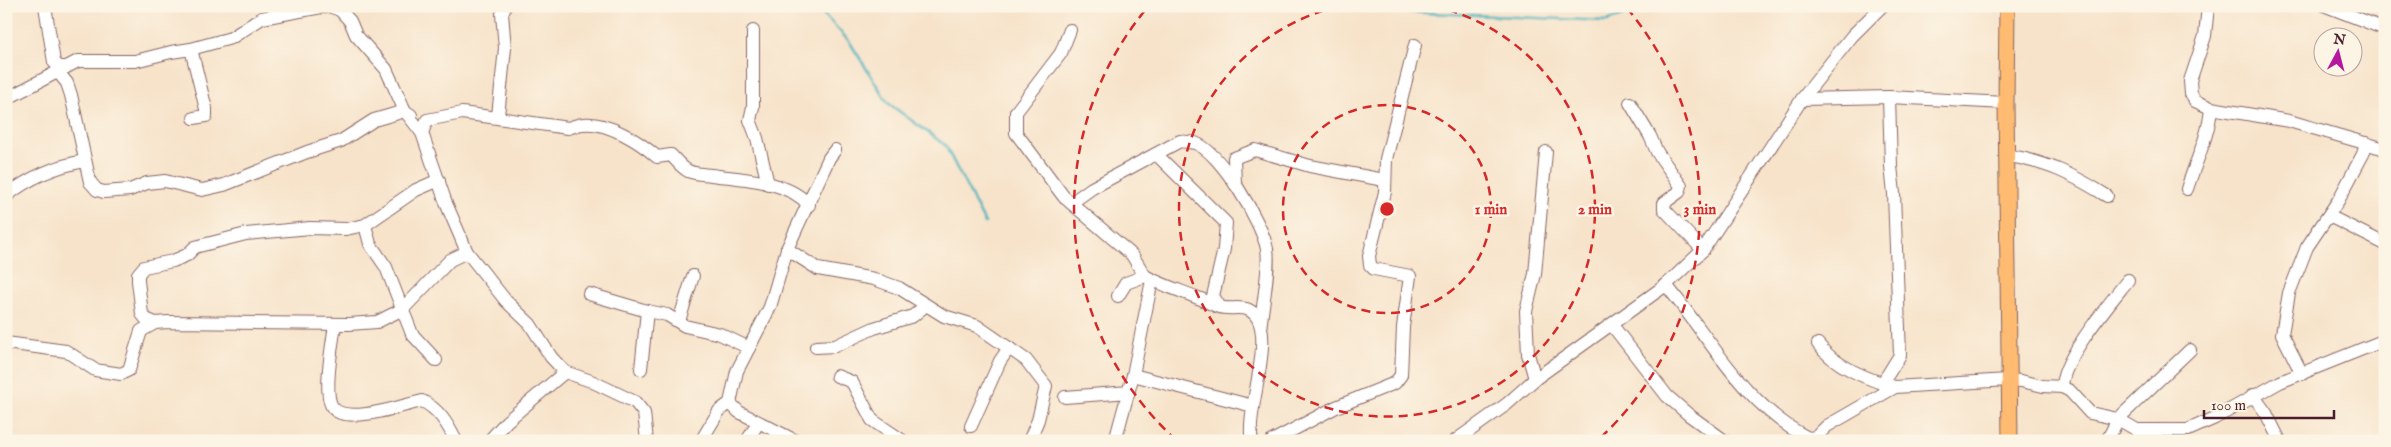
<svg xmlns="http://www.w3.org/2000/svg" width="2391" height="447" font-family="'IM FELL English',serif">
	<rect width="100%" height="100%" fill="#fcf5e5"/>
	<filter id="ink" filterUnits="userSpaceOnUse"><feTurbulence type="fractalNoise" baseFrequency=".02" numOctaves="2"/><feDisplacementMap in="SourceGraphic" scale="10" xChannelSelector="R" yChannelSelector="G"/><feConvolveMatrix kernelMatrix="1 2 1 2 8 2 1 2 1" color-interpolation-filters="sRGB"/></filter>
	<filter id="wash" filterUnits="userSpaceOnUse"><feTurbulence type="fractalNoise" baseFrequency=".0096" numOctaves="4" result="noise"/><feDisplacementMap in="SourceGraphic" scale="20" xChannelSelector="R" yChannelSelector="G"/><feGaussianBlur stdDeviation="1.12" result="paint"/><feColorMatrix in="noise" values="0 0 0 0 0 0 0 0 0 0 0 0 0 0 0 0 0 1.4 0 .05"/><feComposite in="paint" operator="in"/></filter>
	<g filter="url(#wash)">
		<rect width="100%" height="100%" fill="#f7e3ca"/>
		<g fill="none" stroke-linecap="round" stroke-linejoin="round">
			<g stroke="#42b2bd" stroke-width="2.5">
				<path d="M816,6L849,41L888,103L945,145L985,223"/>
				<path d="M1384,6L1406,12L1607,21L1650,6"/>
			</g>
		</g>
	</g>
	<g filter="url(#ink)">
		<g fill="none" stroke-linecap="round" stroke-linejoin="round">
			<defs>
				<g id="minor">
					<path d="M45,6L54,62L59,67H66"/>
					<path d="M329,6L340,10L350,21L356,35L386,69L405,111L411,115"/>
					<path d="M2208,6L2205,36L2190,81L2191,94L2195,101L2211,108L2289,121L2385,149"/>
					<path d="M2326,6L2385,29"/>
					<path d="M1070,30L1061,53L1016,112V133L1064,197L1132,255L1145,276"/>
					<path d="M753,31V107L750,120L757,138L768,184"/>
					<path d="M191,49L206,109V116L194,118"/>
					<path d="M58,72L67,83L71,95L90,182L97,190L104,192L130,190L147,183L165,181L202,190L224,185L307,152L341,141L374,120L405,111L422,133L446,203L467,252L506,301L530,324L551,357L565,372L591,381L635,402L644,413L647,441"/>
					<path d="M6,99L78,61H135L171,52L191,49L231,38L262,18L327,6"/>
					<path d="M1802,99L1889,97L2006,103"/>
					<path d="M1630,103L1650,136L1657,152L1681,186L1679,192L1664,203V209L1703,250"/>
					<path d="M498,116L505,48L502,14L505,6"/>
					<path d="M422,133L427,120L462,113L568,128C573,127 578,124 583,124C607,121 640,142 657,157L671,155C676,160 681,167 688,171C695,174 703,174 711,175C742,179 787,180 809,205"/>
					<path d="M1156,154L1226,223L1224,249L1213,296L1220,307"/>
					<path d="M2006,155C2049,163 2070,173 2107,196"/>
					<path d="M1235,184L1234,158L1255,150L1310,166L1384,180"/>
					<path d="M2187,189C2195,163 2209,136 2211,108"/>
					<path d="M6,196C30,177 55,166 85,161"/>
					<path d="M1071,203L1092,188L1180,141C1185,142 1191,142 1195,143C1221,152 1262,223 1267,249C1270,267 1263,302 1261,322"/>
					<path d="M2329,216L2385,244"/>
					<path d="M365,225L370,244L386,267L412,334L436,360"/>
					<path d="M787,249L818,269L874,279L899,288L944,316L977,326L1026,360L1046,386L1038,420L1029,441"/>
					<path d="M1666,285C1711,339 1743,404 1808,438L1816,437L1827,426L1895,387"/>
					<path d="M589,294L647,311L667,315L685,326L720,334L749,348"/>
					<path d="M1118,296L1126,283L1145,276C1162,285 1181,291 1198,298C1205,300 1212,305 1219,307C1229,310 1241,306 1249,310C1281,326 1244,410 1252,441"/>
					<path d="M679,321L693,276"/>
					<path d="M155,323L146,319L142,314L138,281V274L144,267L173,261L187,255L195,247L246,234L310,228L346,229L365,225L416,190L439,180"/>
					<path d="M335,324C333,341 322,395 333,408C347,425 404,405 422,401C439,409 448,425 456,441"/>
					<path d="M1612,325L1667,396L1689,415L1725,441"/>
					<path d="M6,343L66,351L95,370L121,374L129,370L141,331L155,323L168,322L349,324L377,322L403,309L450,260L467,252"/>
					<path d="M1818,344C1834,366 1869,380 1895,387L2008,380L2021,381L2043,386L2062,387L2070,391L2090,413L2118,419L2137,430H2188L2215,418L2280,382L2385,340"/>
					<path d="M816,347L835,346L874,328L913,316L926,305"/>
					<path d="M641,369L647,311"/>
					<path d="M2302,374L2282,334L2289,293L2307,247L2338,201L2363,154L2366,143"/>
					<path d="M1133,375L1253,406"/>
					<path d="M837,376L852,382L872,420L903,441"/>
					<path d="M1535,379L1528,354L1526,311L1535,274L1546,152"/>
					<path d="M1882,384L1900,355L1894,194L1891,166L1889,97"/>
					<path d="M2062,387C2062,359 2110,303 2128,280"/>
					<path d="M2253,395L2266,413L2280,441"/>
					<path d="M1065,397L1129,392"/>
					<path d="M730,403L739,412L796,441"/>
					<path d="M971,426L1000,361L1009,348"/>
					<path d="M489,441L507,421L565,372"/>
					<path d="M701,441L719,411L730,403L737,371L770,307L787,249L829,158L835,150"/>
					<path d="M747,441L758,423"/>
					<path d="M1115,441L1133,375L1152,280"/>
					<path d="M1272,441L1336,407L1395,383L1401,375L1403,327L1410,276L1374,269L1370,265L1369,256L1385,192L1386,159L1415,45"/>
					<path d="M1455,441L1507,404L1535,379L1666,285L1703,250L1802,99L1852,36L1882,6"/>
					<path d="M2107,441L2118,419L2190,350"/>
				</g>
				<path id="major" d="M2007,6L2006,103L2010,441"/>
			</defs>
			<use href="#minor" stroke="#876463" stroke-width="14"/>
			<use href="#major" stroke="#876463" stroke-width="17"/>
			<use href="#minor" stroke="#fff" stroke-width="12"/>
			<use href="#major" stroke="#febb71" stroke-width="15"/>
		</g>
	</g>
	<g fill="none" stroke="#d62828" stroke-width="2.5" stroke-dasharray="9 6">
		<circle cx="1387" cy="209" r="104"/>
		<path d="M1434 6A208 208 0 1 1 1340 6"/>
		<path d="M1176 440A313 313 0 0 1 1147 8M1627 8A313 313 0 0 1 1598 440"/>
	</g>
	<circle cx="1387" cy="209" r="8" fill="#d62828" stroke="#fcf5e5" stroke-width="2.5"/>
	<g font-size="15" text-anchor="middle" font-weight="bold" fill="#d62828" stroke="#fcf5e5" stroke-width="5" stroke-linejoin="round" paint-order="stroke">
		<text x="1491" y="214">1 min</text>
		<text x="1595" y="214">2 min</text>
		<text x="1700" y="214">3 min</text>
	</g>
	<rect width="2391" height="447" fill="none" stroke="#fcf5e5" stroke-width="25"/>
	<g transform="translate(2338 52) rotate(7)"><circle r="24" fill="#fcf5e5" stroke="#b59f9b"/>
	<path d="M0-4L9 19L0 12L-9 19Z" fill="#b5179e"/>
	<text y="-8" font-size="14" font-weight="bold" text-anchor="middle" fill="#4a1f2b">N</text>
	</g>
	<path d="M2204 410v8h130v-8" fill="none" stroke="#4a1f2b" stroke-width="2.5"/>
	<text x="2211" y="410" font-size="15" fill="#4a1f2b" stroke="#fcf5e5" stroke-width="4" paint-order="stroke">100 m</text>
</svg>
